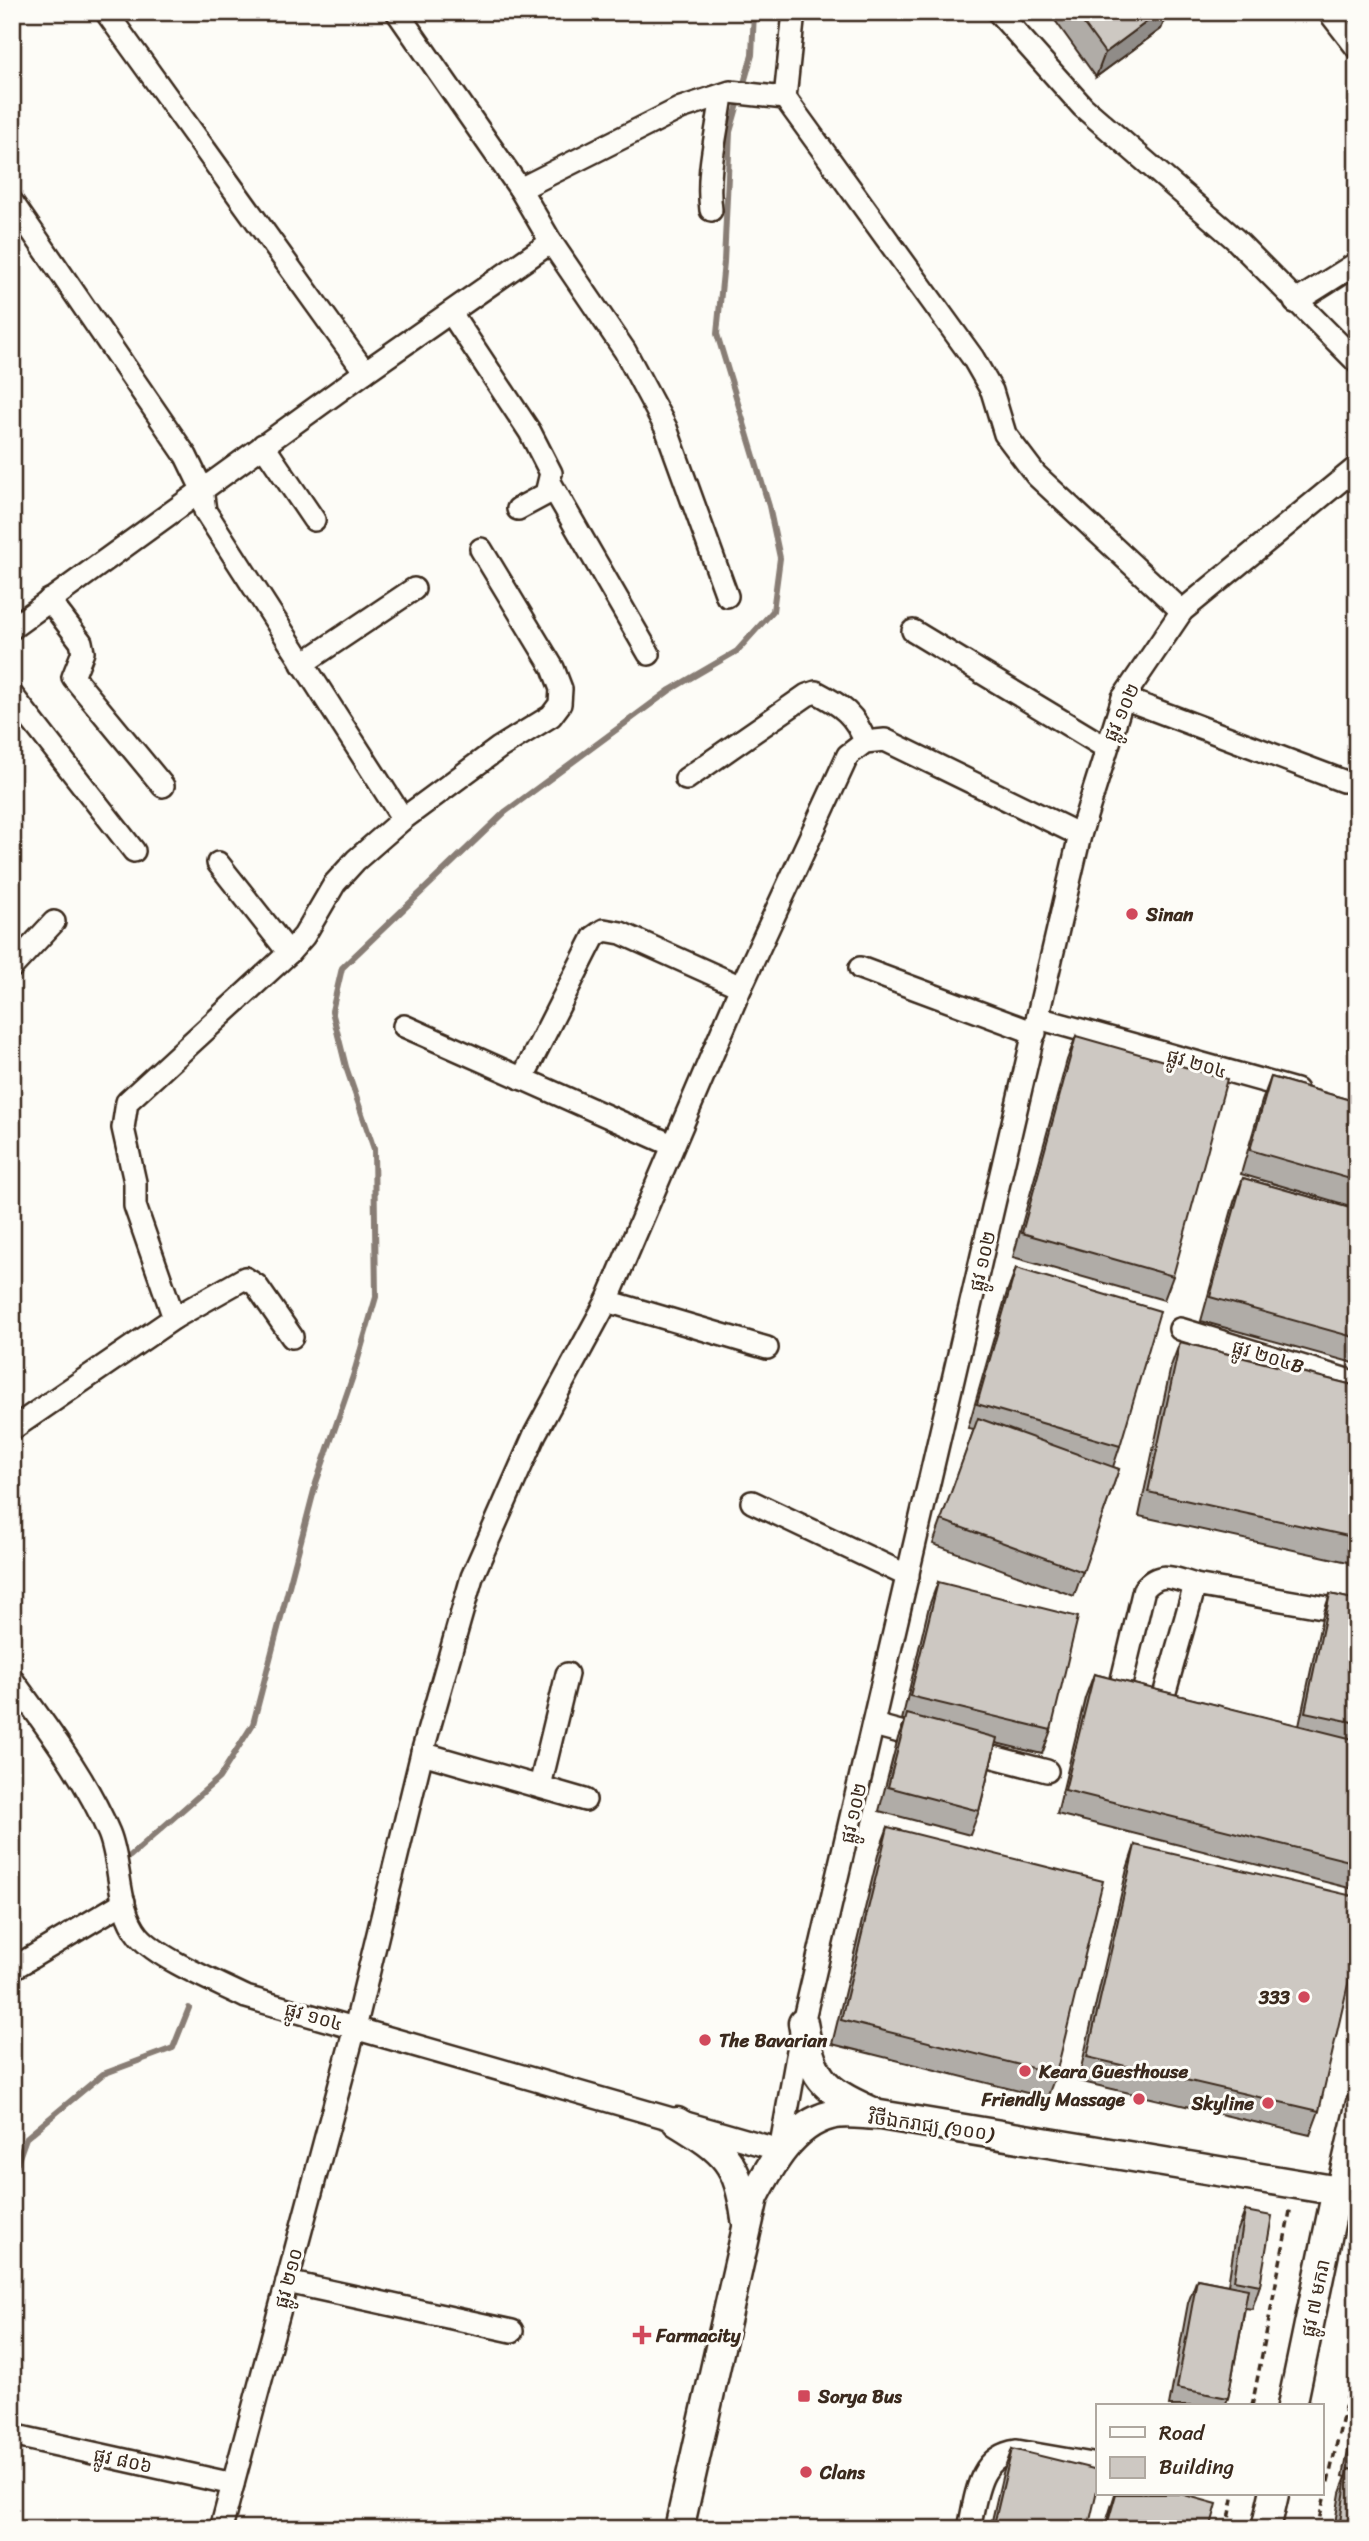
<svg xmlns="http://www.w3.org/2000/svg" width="1369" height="2541" font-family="Sriracha,'Noto Sans Khmer',sans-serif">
	<rect width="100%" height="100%" fill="#fdfcf7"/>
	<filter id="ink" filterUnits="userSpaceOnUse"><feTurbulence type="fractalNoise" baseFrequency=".0143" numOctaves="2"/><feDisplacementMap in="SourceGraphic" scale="14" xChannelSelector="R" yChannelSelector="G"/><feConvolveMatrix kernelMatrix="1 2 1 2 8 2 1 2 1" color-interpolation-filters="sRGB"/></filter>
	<g filter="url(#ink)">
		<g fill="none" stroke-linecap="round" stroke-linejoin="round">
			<g stroke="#887d74" stroke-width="6">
				<path d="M130,1856L219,1778L253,1724L316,1483L353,1376L376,1297L374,1149L346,1067L332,1011L342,968L505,812L670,690L737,651L773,611L780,558L769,506L717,334L724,262L730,132L752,55L754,12"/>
				<path d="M12,2177L26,2138L103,2074L173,2048L189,2008"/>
			</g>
			<defs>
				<g id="minor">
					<path d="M106,12L365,372"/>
					<path d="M397,12L520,189L551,242L625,351L666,428L727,596"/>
					<path d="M998,12L1083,107L1235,239L1357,362"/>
					<path d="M1329,12L1357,48"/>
					<path d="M785,98L794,12"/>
					<path d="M520,189L681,108L730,92L785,98L973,358L992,391L1005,434L1036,475L1182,611"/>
					<path d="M12,202L186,456L202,489L205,511L403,819"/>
					<path d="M711,210C706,172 717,134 722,95"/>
					<path d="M1295,302L1357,263"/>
					<path d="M451,313L530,432L551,473L546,494L518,509"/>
					<path d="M263,445L314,520"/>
					<path d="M551,484L649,654"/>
					<path d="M49,600L81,642L83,652L73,677L163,786"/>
					<path d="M12,628L365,372L551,242"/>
					<path d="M913,631L1105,747"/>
					<path d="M302,664L414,589"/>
					<path d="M12,695L134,851"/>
					<path d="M1123,698L1343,781"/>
					<path d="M686,779L807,695L816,692C841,705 856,715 865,742"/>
					<path d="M218,863L289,953"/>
					<path d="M12,967L54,922"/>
					<path d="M860,968L1035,1033"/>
					<path d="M1038,1018L1296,1090"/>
					<path d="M404,1026L672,1145"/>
					<path d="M522,1079L594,937L604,930L621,933L741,987"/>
					<path d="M607,1301L767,1348"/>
					<path d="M174,1318L245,1278L256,1285L292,1337"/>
					<path d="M1180,1329L1357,1383"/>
					<path d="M12,1429L174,1318L135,1206V1182L123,1128L127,1102L289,953L304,936L335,883L356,860L403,819L499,748L551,716L560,704L561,689L553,668L481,549"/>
					<path d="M752,1502L908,1576"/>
					<path d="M12,1679C47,1728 86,1778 109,1833C122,1865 116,1908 139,1936C159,1959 218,1983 246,1997L780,2150L803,2023L1080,835L1123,698L1182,611L1357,467"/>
					<path d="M1132,1701L1125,1698L1120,1688L1144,1589C1160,1570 1174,1578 1195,1585"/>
					<path d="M1161,1706L1195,1585L1357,1613"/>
					<path d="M874,1725L926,1739"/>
					<path d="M967,1750L1047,1771"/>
					<path d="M422,1753L585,1800"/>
					<path d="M540,1786L567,1674"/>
					<path d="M12,1969L124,1902"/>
					<path d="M1337,2190L1357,2104"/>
					<path d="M287,2282L512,2331"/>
					<path d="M12,2435L233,2484"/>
					<path d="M221,2529L355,2028L422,1753L472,1577L535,1434L607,1301L741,987L848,755L865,742L885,740L1080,835"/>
					<path d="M969,2529C976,2497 978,2456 1017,2451L1098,2465"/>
				</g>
				<g id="major">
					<path d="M803,2023C812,2077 821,2089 871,2111"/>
					<path d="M677,2122C726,2152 738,2162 746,2219"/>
					<path d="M1292,2406L1337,2190"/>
					<path d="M679,2529L754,2197C770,2166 793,2124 831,2115C845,2111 865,2115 880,2115L1357,2194"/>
					<path d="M1266,2529L1274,2494"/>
				</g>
			</defs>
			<use href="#minor" stroke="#3b2a1e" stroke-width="26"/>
			<use href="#major" stroke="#3b2a1e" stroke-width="33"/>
			<g stroke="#3b2a1e" stroke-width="3.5" stroke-dasharray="7 5" stroke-linecap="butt">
				<path d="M1252,2406L1291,2206"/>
				<path d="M1227,2529L1234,2494"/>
				<path d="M1317,2529L1357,2356"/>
			</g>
			<use href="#minor" stroke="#fdfcf7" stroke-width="21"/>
			<use href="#major" stroke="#fdfcf7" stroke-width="28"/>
		</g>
		<g fill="#b0aca7" stroke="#3b2a1e" stroke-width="2">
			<path d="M1049,12H1168L1161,29L1096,77Z"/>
			<path d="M1076,1036L1173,1276L1164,1300L1013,1257L1067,1060Z"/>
			<path d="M1271,1077L1357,1102V1208L1241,1174L1262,1101Z"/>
			<path d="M1243,1178L1357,1210V1364L1201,1321L1234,1202Z"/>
			<path d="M1016,1268L1120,1446L1113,1467L1119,1469L1074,1596L933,1544L974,1429L968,1428L1007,1292Z"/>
			<path d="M1180,1342L1357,1386V1564L1139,1516L1171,1366Z"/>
			<path d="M938,1582L1051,1730L1042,1754L996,1743L979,1811L970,1835L879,1811L898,1738L905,1720H902L929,1606Z"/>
			<path d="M1330,1594L1357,1600V1890L1057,1814L1085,1698L1094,1674L1299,1726L1322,1618Z"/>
			<path d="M888,1827L1056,2074L1047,2098L832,2044L879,1851Z"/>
			<path d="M1135,1845L1319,2111L1310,2135L1078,2081L1127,1869Z"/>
			<path d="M1245,2211L1260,2285L1252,2309L1245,2308L1228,2398L1225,2406H1169L1188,2303L1197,2279L1228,2285L1236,2235Z"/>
			<path d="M1357,2404V2529H1334L1340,2493L1346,2477L1343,2476Z"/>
			<path d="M1012,2449L1088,2529H990L1003,2473Z"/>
			<path d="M1115,2494H1116L1210,2529H1104Z"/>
		</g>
		<path fill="#908c88" stroke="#3b2a1e" stroke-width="2" d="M1160,12H1168L1161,29L1096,77L1105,53Z"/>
		<g fill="#cdc8c2" stroke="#3b2a1e" stroke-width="2">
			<path d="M1075,12H1160L1105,53Z"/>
			<path d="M1076,1036L1227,1079L1173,1276L1022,1233Z"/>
			<path d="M1271,1077L1357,1102V1181L1250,1150Z"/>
			<path d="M1243,1178L1357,1210V1338L1210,1297Z"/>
			<path d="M1016,1268L1160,1311L1120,1446L977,1404Z"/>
			<path d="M1180,1342L1357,1386V1538L1148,1492Z"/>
			<path d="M978,1418L1119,1469L1083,1572L941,1520Z"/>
			<path d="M938,1582L1078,1617L1051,1730L910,1696Z"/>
			<path d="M1330,1594L1357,1600V1723L1305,1712Z"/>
			<path d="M1094,1674L1357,1740V1863L1065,1790Z"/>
			<path d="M907,1714L997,1738L979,1811L888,1787Z"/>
			<path d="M888,1827L1103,1881L1056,2074L841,2020Z"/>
			<path d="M1135,1845L1357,1897V1945L1319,2111L1087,2057Z"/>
			<path d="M1245,2211L1272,2216L1260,2285L1234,2280Z"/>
			<path d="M1197,2279L1248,2289L1228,2398L1177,2388Z"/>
			<path d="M1357,2426V2453L1352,2452Z"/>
			<path d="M1012,2449L1098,2470V2486L1088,2529H993Z"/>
			<path d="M1348,2469L1357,2470V2529H1339Z"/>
			<path d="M1116,2494H1181L1217,2504L1210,2529H1106Z"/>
		</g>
	</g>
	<g fill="#d1495b" stroke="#fdfcf7" stroke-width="2.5">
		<circle cx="1132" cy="914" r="7"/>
		<circle cx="1304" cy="1997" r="7"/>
		<circle cx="705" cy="2040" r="7"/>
		<circle cx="1025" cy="2071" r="7"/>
		<circle cx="1139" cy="2099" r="7"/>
		<circle cx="1268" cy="2103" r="7"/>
		<path d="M638.5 2324.5h7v7h7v7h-7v7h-7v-7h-7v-7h7z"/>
		<rect x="797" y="2389" width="14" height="14" rx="3.5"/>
		<circle cx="806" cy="2472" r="7"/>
	</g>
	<g text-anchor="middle" stroke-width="6" stroke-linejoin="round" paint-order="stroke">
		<g font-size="19" fill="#3b2a1e" stroke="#fdfcf7">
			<text transform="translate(1121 712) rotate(-66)" y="7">ផ្លូវ ១០២</text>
			<text transform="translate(1197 1063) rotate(16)" y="7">ផ្លូវ ២០៤</text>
			<text transform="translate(982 1261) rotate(-77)" y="7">ផ្លូវ ១០២</text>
			<text transform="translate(1268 1356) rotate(17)" y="7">ផ្លូវ ២០៤B</text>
			<text transform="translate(853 1813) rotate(-77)" y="7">ផ្លូវ ១០២</text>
			<text transform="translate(314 2016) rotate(16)" y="7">ផ្លូវ ១០៤</text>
			<text transform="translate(931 2125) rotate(8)" y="7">វិថីឯករាជ្យ (១០០)</text>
			<text transform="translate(288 2278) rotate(-75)" y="7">ផ្លូវ ២១០</text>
			<text transform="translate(1315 2298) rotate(-78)" y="7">ផ្លូវ ៧ មករា</text>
			<text transform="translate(123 2460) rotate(12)" y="7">ផ្លូវ ៨០៦</text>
		</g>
		<g font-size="19" font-weight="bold" fill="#3b2a1e" stroke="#fdfcf7" text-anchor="start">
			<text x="1146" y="921">Sinan</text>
			<text x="1290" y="2004" text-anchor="end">333</text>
			<text x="719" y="2047">The Bavarian</text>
			<text x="1039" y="2078">Keara Guesthouse</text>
			<text x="1125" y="2106" text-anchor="end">Friendly Massage</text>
			<text x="1254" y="2110" text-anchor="end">Skyline</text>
			<text x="656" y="2342">Farmacity</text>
			<text x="818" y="2403">Sorya Bus</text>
			<text x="820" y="2479">Clans</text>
		</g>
	</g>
	<rect width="1369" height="2541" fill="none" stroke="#fdfcf7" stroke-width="42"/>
	<rect x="21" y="21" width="1327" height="2499" fill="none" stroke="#3b2a1e" stroke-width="2.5" filter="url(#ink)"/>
	<rect x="1096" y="2404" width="228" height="91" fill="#fdfcf7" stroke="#afa8a0" stroke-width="2"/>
	<rect x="1110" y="2427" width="35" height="10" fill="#fdfcf7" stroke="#afa8a0" stroke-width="2"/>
	<text x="1159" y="2440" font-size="21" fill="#3b2a1e">Road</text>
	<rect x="1110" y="2457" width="35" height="21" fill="#cdc8c2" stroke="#afa8a0" stroke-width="2"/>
	<text x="1159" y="2474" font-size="21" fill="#3b2a1e">Building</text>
</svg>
